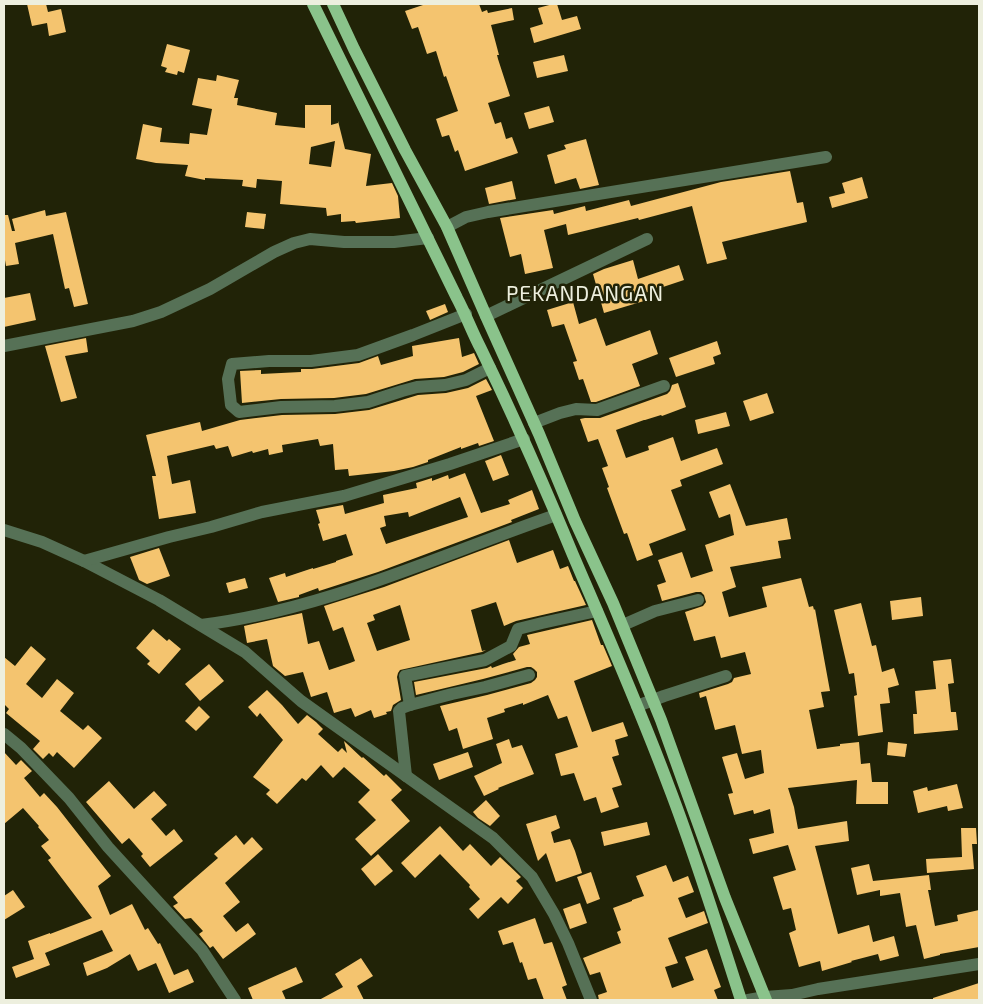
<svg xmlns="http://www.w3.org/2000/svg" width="983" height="1004" font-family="'Exo 2',sans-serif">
	<rect width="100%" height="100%" fill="#212307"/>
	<g fill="#f4c46f" fill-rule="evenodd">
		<path d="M27,4H46L48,12L61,9L66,32L49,36L47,23L32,26Z"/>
		<path d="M426,4H479L482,12L487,10L488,13L512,8L514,20L491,25L499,55H497L498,59L510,96L488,103L495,124L501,122L506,139L512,137L518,153L465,171L458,150L455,152L449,135L442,137L436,119L458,111L446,76L444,77L436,51L427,54L418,27L412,29L405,11Z"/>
		<path d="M553,4H557L562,20L577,16L581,29L534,43L530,28L543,24L538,8Z"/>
		<path d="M167,44L190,50L184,73L178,71L177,75L165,72L167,68L161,66Z"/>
		<path d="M564,55L568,71L537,78L533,62Z"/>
		<path d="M217,75L239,80L234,98H238L237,105L277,113L275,125L305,128V105H331V125L338,123V121L345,149L371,154L366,186L392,183L398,196L400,218L356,223L355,221L341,222V214L327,216L326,208L280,204L282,181L257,179L256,188L242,186L243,180L205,178V180L185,176L188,165L156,163L136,159L143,124L162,128L160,142L189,144L190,133L207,135L212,109L192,105L198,78L216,81ZM335,141L331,167L309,164L311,147Z"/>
		<path d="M549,106L554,122L529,129L524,113Z"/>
		<path d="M586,139L599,185L580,189L576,178L555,184L547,155L566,149L564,145Z"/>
		<path d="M790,171L797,203L803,202L807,222L722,242L727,259L707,264L692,206L639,220L638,218L568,235L566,224L544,230L553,268L525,274L521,254L510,257L500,218L553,210L554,214L585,206L586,211L629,200L631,206L721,182Z"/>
		<path d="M862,177L868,198L832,208L829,197L845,193L842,183Z"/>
		<path d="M512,181L516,199L489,204L485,188Z"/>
		<path d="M45,210L46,216L66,212L88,304L74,307L69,288L65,289L53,234L15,243L19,264L6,266L4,254V215H8L12,231H15L12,219Z"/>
		<path d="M247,212L266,214L264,229L245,227Z"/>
		<path d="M633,260L638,279L679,265L684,280L642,294L644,301L604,313L593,274L604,269Z"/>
		<path d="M30,293L36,320L4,327V298Z"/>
		<path d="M573,302L579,324L596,318L606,346L650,330L658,354L632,364L640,386L596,402H591L583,379L579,380L573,362L577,361L564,324L552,327L547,310Z"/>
		<path d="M445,304L448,312L430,320L426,311Z"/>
		<path d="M86,338L88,352L65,356L77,398L61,402L45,346Z"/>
		<path d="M459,338L462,357L474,353L479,364L463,372L444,377L415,379L366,394L334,398L281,399L242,403L240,371L261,370V374L301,372V369H312L359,363L378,356L381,365L413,356L412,346Z"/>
		<path d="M717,341L721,354L713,357L715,364L676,377L669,358Z"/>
		<path d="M486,379L492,390L476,396L494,441L479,446L478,443L461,449V447L428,460V462L413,467L394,471L349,476L348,469L335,470L333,444L320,446L318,439L282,445L283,452L269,455L268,449L253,453L252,451L232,457L228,446L216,449L214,445L167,456L172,484L190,480L196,513L159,519L152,476H156L146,435L200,422L202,431L240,420L282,415L335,414L369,410L418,395L446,393L468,388Z"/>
		<path d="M678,383L686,407L662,416L661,415L645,420H644L616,430L626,458L649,450L648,446L673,437L681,461L717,448L723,464L680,480L682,486L671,490L686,530L649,544L653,555L637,561L627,533L624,534L607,488L609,487L602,468L608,466L598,439L588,442L580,419L585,418H600L667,394L670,391L672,385Z"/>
		<path d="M767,393L774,413L750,421L743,401Z"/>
		<path d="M726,412L730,426L698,434L695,420Z"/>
		<path d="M501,455L509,475L493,481L485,461Z"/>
		<path d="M465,473L481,513L510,504L508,500L532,490L539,509L511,520L512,522L378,572L319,591L318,588L299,595V597L278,602L269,578L285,573L286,577L313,568V569L336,562V561L353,555L346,534L323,541L318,524L320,523L316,510L343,505L345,514L384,503L383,495L417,488L416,483L432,478V481L448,475L449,479ZM460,497L468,517L386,544L380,528L386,526L384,516L408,512L409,517Z"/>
		<path d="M730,484L746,526L787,518L791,539L778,541L781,558L730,567L736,587L722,592L729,617L767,607L762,587L801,578L809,607L813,606L814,610L815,609L830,691L821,692L824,707L809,710L817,749L840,746V744L859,742L861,764L870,763L872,782H888V804H856L857,780L788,788L794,807L798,829L847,821L849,841L815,846L838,934L869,925L873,942L894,936L899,956L880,961L878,954L851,961L852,962L822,971L820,961L799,967L789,933L796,930L791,908L783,910L773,877L796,870L788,845L753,854L749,839L774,833L770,809L754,814L753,810L734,815L728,794L733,793L722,757L737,753L745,779L764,773L761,750L742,754L735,725L715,730L706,696L700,698L699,693L728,684L732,682L734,678L751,674L745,652L721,658L715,636L694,641L685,612L703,606L706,602L704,595L701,592H696L662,601L657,585L666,582L658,560L682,552L691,578L713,571L705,545L734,535L730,514L719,518L709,492Z"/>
		<path d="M509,540L517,563L553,550L560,569L568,566L574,581H575L586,605L516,621L504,626L496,602L471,610L482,651L486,650L482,652L400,670L398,673L397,677L401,700L393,705L391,711L386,712L387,714L374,718L371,710L355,717L351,708L334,713L327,692L311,697L303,672L285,676L273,666L267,639L247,643L244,626L302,613L308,644L319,641L329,670L350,663L355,661L343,627L333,631L324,606L384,587ZM400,605L410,640L377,651L367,623L375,620L373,615Z"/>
		<path d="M159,548L170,576L147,584L139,580L130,557Z"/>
		<path d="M245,578L248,588L229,593L226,583Z"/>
		<path d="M921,597L923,616L892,620L890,601Z"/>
		<path d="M861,603L872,646L876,645L882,672L894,668L899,685L888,688L890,703L880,704L883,732L858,736L854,696L857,695L854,673L849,674L834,610Z"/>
		<path d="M592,620L601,645H603L612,666L574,681L592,732L623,722L628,736L615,740L619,755L612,757L622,785L612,788L619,807L601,813L596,797L584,801L574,773L561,776L555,754L578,747L567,716L558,719L548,695L523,705V703L504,709L505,712L487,718L493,739L463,749L457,728L449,731L440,706L487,695L531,683L535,680L537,677V672L534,669L531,667H527L483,679L416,695L414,682L487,668L491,666L492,668L503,664L516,660L513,654L519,647L530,644L527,635Z"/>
		<path d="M153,629L167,641L169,639L181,649L159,674L147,664L150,661L136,648Z"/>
		<path d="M31,646L46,659L26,684L42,698L57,679L74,693L60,711L83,730L88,725L102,738L74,768L57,752L53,757L49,753L43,759L33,749L40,741L6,713L9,709L4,704V657L15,666Z"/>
		<path d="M951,659L954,683L948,684L951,712H956L958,730L914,734L913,714H917L915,691L936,689L933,661Z"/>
		<path d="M209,664L224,681L200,701L185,684Z"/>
		<path d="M267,690L282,705L298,724L307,715L316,722L323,729L318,734L338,752L342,748L347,753L344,741L362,758L363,757L384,776L386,774L402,790L391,800L410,821L371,856L355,839L376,820L358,802L370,790L344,767L333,778L321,765L306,781L302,778L277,804L266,794L270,790L253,777L283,740L260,713L257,717L248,707Z"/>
		<path d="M199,706L210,717L196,731L185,721Z"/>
		<path d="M509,739L512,748L522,745L534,774L498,788L499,789L484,796L474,776L502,763L496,744Z"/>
		<path d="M888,742L907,744L905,757L887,755Z"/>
		<path d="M4,752L16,765L21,760L32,771L24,778L40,797L44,793L57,807L111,876L98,886L110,915L132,904L145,930L148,928L158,944L160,943L174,975L188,969L194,982L169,993L156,963L138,971L130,954L107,968L87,976L83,963L113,951L102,930L45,953L50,965L16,978L12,967L34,959L28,941L50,933V934L92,918L48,860L51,858L41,846L49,840L38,827L39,826L23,808L4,824Z"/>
		<path d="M468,752L473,767L439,780L433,764Z"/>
		<path d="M109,781L134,809L154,791L167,805L151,819L166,836L174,829L183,841L150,867L141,856L143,854L129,838L122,844L86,802Z"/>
		<path d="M957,784L963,808L948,811L947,806L918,813L913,791L927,787L928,791Z"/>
		<path d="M486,800L500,816L490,826L478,818L473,812Z"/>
		<path d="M556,815L560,828L551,832L554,843L570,839L575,851L582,873L556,882L546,853L538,861L526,824Z"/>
		<path d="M647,822L650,835L604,846L601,832Z"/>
		<path d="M440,826L463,851L470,844L491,866L500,857L521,877L516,881L523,888L508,904L501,897L478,919L469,909L480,899L469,887L470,885L440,854L415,878L401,863Z"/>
		<path d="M961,828H976L977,844H972L974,869L927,873L926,859L962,857Z"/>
		<path d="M236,835L244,845L252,837L263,849L225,883L240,902L223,916L236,932L248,923L256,934L223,959L213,946L210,948L199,934L203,931L191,918L185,919L173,906L178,903L173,897L218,858L214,854Z"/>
		<path d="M378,854L393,871L375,886L361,869Z"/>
		<path d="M869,864L873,881L929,875L931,890H928L935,926L958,921L957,915L979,910V947L940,954V955L924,959L916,925L906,927L900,893L880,896V890L857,895L851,868Z"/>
		<path d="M666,865L673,882L688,876L694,892L678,898L686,918L704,911L708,923L668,938L678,963L665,967L672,988L694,980L685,957L707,949L721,987L714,990L718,1000H599L598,995L607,992L600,972L590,975L583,958L621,943L617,932L621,930L613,908L632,901V900L644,896L636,876Z"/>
		<path d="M591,872L600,899L587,904L577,877Z"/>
		<path d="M13,890L25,907L4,920V896Z"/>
		<path d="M580,903L587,923L570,929L563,909Z"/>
		<path d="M535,918L544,944L552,942L567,985L562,987L567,1000H544L536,978L528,980L522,962L520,963L513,942L503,945L498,931Z"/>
		<path d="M361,958L373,976L357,986L364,1000H319L343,987L335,974Z"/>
		<path d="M296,967L303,982L282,991L286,1000H253L248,988Z"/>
		<path d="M979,983V1000H933V998Z"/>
	</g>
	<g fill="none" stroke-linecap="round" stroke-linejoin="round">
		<g stroke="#567156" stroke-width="12">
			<path d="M447,227L466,217L488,212L826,157"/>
			<path d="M466,314L413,335L358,355L311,361H269L232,364L228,379L231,405L239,412L281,407L335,406L368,402L402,391L417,387L445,385L466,380L490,368"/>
			<path d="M486,316L647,239"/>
			<path d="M4,346L133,321L161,312L210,289L274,252L294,243L310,239L344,242H394L428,238"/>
			<path d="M534,423L560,413L576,409L597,410L664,386"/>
			<path d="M4,530L42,542L84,561L159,600L245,652L301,701L493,838L532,877L554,914L568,943L591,1000"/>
			<path d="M84,561L169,537L211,527L262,512L344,496L450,464L524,439"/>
			<path d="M201,625C324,610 440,555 556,515"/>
			<path d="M623,625L655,611L698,600"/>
			<path d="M410,705L405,676L485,660L511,646L518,629L542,623L597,611"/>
			<path d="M637,706L664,696L726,676"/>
			<path d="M4,734L21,748L69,798L108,847L202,950L235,1000"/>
			<path d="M406,776L399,711L402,708L410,705L452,694L485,687L529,675"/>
			<path d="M748,1000L765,997L792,995L818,989L979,964"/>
		</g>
		<g stroke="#8ac38b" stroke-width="12">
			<path d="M313,4L457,298C466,315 472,332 481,349C514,417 544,485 573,555C606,632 640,709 669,787C696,857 718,929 741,1000"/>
			<path d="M333,4L354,49L405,150L447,227L486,316L539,434L575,521L613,603L661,720L725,898L766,1000"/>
		</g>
	</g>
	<g text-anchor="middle" stroke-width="5" stroke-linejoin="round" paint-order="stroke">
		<g font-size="21" letter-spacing="1" fill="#edefde" stroke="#212307">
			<text x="585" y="301">PEKANDANGAN</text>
		</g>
	</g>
	<rect width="983" height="1004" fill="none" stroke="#edefde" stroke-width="10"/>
</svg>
